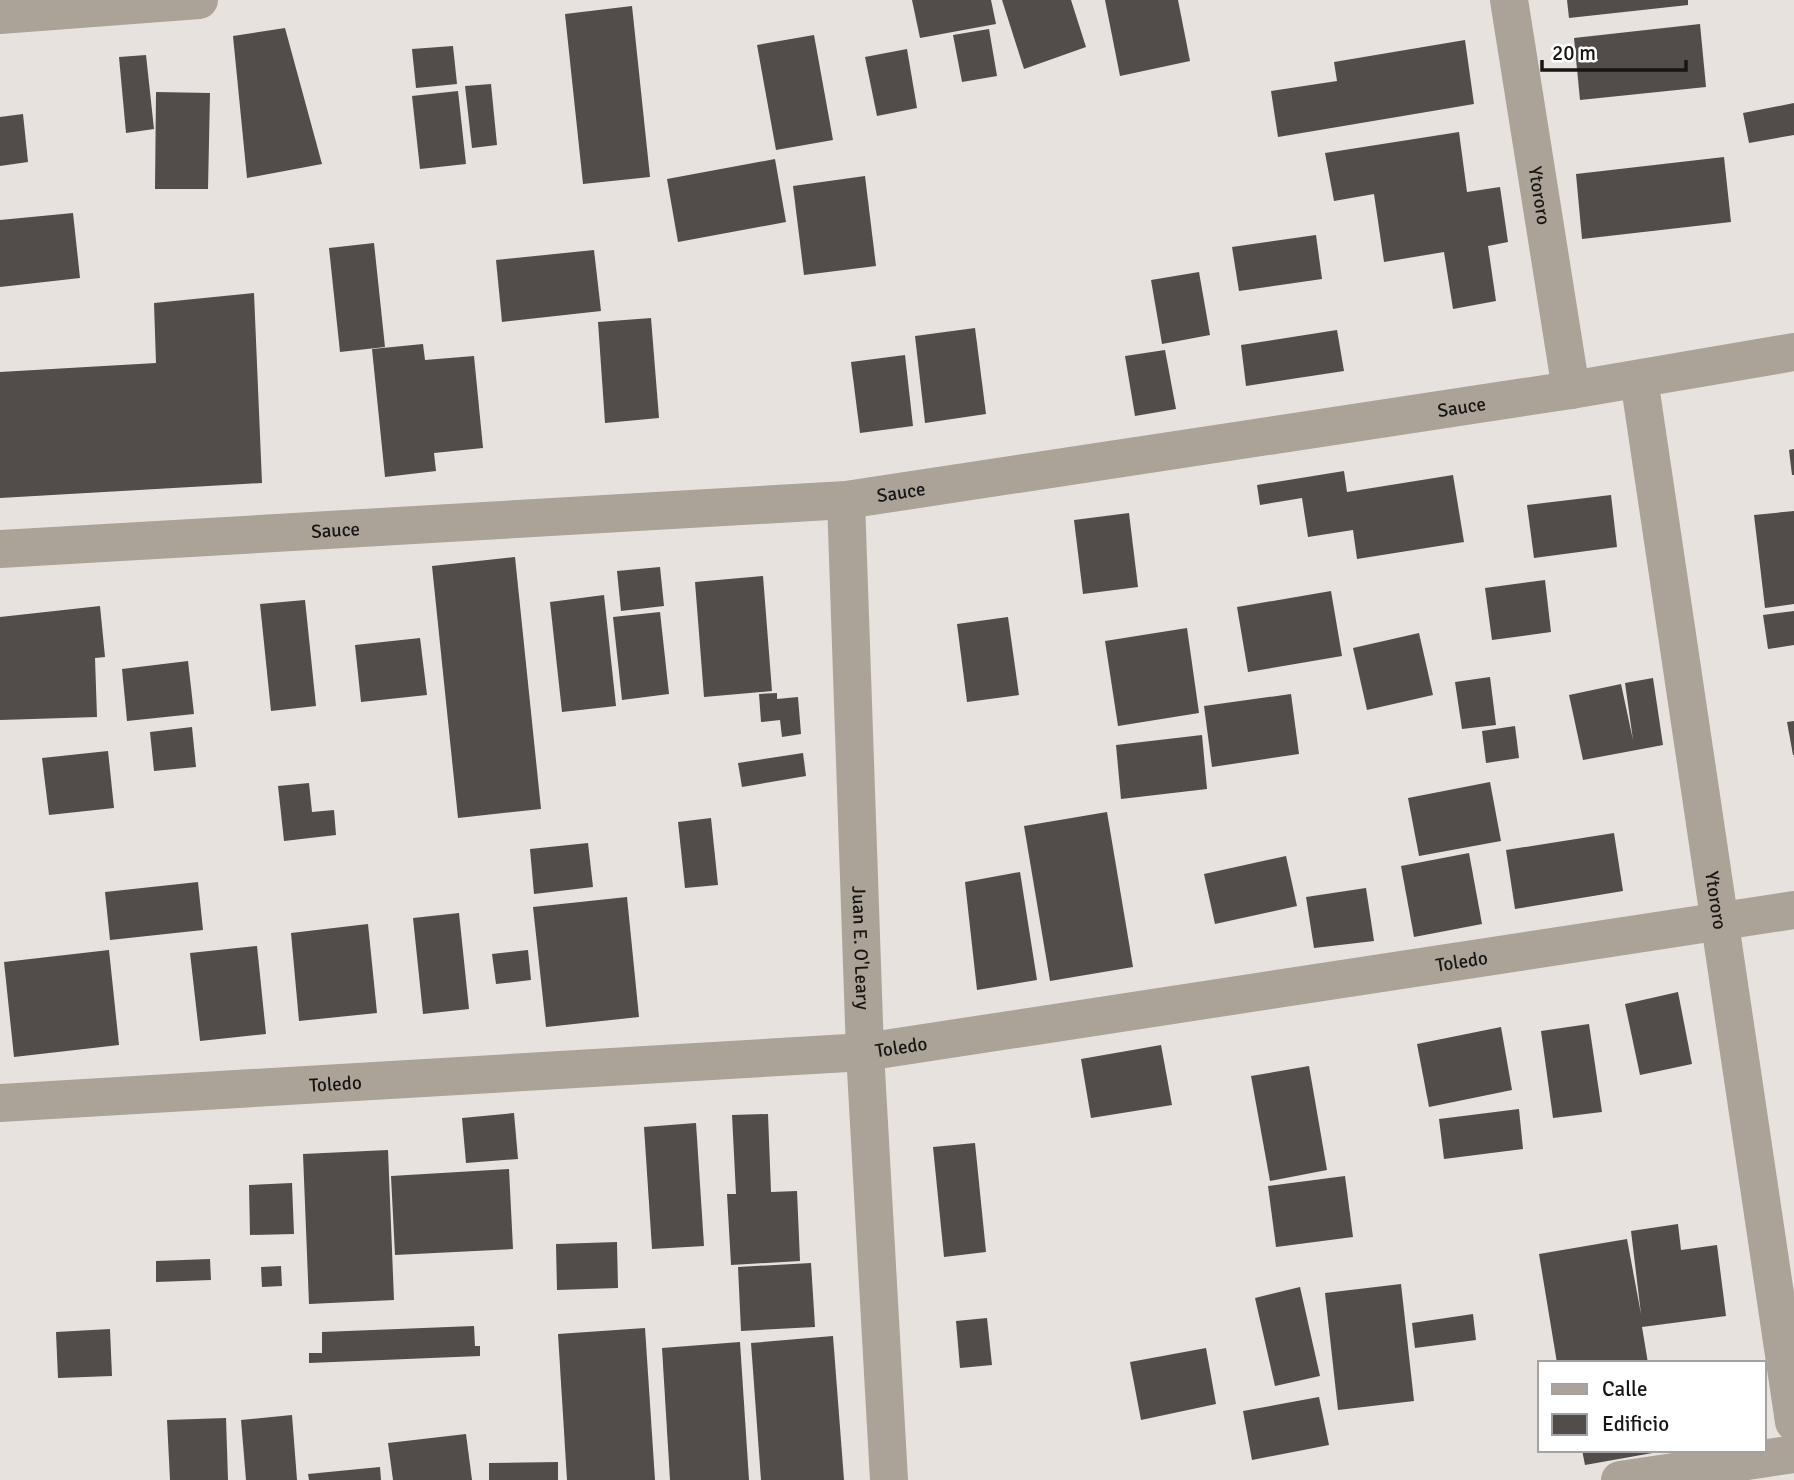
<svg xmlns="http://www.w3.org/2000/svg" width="1794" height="1480" font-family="Signika,sans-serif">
	<rect width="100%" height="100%" fill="#e7e2de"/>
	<g fill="#524c4b">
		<path d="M912,0H991L996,24L920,38Z"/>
		<path d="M1002,0H1071L1086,47L1024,69Z"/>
		<path d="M1105,0H1178L1190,61L1120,76Z"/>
		<path d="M1567,0H1688V5L1569,18Z"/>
		<path d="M632,6L650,177L583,184L565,14Z"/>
		<path d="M1700,24L1706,87L1580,100L1574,38Z"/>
		<path d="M285,28L322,164L247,178L233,36Z"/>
		<path d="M989,29L997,76L962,82L953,35Z"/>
		<path d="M814,35L833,140L776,150L757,45Z"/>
		<path d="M1465,40L1474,104L1278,137L1271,91L1337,81L1334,62Z"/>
		<path d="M453,46L457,84L416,88L412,49Z"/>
		<path d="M907,49L917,108L877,116L865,57Z"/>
		<path d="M146,55L154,129L126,133L119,57Z"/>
		<path d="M491,84L497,145L472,148L465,86Z"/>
		<path d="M458,91L466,164L420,169L412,96Z"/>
		<path d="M156,92L210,93L208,189H155Z"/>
		<path d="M1794,103V135L1749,143L1743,113Z"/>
		<path d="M23,114L28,162L0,166V117Z"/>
		<path d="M1459,132L1467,192L1500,187L1508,242L1488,246L1496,301L1453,309L1444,252L1384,262L1374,194L1334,201L1325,153Z"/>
		<path d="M1724,157L1731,222L1582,239L1576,174Z"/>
		<path d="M775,159L786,222L678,242L667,179Z"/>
		<path d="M865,176L876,266L804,275L793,186Z"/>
		<path d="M73,213L80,278L0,287V220Z"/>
		<path d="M1316,235L1322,279L1239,291L1232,247Z"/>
		<path d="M374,243L385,347L340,352L329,248Z"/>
		<path d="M594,250L601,311L502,322L496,260Z"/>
		<path d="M1199,272L1210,335L1162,344L1151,280Z"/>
		<path d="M254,293L262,483L0,498V372L156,363L154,303Z"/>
		<path d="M651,318L659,418L605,423L598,322Z"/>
		<path d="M975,328L986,414L925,423L915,336Z"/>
		<path d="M1337,330L1344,371L1246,386L1241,345Z"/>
		<path d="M423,344L425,360L474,356L483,448L434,453L436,471L385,477L372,349Z"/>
		<path d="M1165,350L1176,409L1135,416L1125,356Z"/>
		<path d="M905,355L913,426L860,433L851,362Z"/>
		<path d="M1794,449V475H1792L1789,450Z"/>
		<path d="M1344,471L1347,492L1453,475L1464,542L1357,559L1353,530L1308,537L1302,498L1260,505L1257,485Z"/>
		<path d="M1611,495L1617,547L1534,558L1527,505Z"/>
		<path d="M1794,511V604L1765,608L1754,515Z"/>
		<path d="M1129,513L1138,587L1083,594L1074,520Z"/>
		<path d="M515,557L541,809L458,818L432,566Z"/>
		<path d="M660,567L664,606L621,611L617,571Z"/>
		<path d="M763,576L772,691L704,697L695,582Z"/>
		<path d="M1545,580L1551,632L1492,640L1485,588Z"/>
		<path d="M1331,591L1342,656L1248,672L1237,607Z"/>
		<path d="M604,595L616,706L562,712L550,602Z"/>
		<path d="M305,600L316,706L271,711L260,604Z"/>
		<path d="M100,606L105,657L95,658L97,717L0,720V617Z"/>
		<path d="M1794,611V645L1768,649L1763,615Z"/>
		<path d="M660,612L669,694L622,700L613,617Z"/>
		<path d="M1008,617L1019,695L967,702L957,624Z"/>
		<path d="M1187,628L1199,713L1118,726L1105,641Z"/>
		<path d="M1419,633L1433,695L1367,710L1353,648Z"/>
		<path d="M420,638L427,695L361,702L355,645Z"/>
		<path d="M188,661L194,714L127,721L122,669Z"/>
		<path d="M1490,677L1496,725L1462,729L1455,682Z"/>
		<path d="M1653,678L1663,745L1583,760L1569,695L1621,684L1633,740L1625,683Z"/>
		<path d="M777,693V699L798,697L801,734L782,737L780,720L761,722L759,694Z"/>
		<path d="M1291,694L1299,754L1212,767L1204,706Z"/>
		<path d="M1794,721V755H1793L1787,722Z"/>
		<path d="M1515,726L1519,758L1486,763L1482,731Z"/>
		<path d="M192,727L196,767L154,771L150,732Z"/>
		<path d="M1202,735L1207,789L1121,799L1116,745Z"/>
		<path d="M108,751L114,808L49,815L42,758Z"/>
		<path d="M803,753L806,776L742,787L738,763Z"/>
		<path d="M1490,782L1501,841L1419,856L1408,798Z"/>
		<path d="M309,783L312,812L334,810L336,835L284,841L278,786Z"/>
		<path d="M1107,812L1133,967L1050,981L1024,826Z"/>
		<path d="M711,818L718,885L685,888L678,822Z"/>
		<path d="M1614,833L1623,891L1515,909L1506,850Z"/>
		<path d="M588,843L593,887L534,894L530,849Z"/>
		<path d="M1469,853L1482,924L1414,937L1401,866Z"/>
		<path d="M1286,856L1297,906L1215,924L1204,874Z"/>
		<path d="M1020,872L1037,980L977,990L965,882Z"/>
		<path d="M198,882L203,930L110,940L105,892Z"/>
		<path d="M1366,888L1374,941L1314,948L1306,897Z"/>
		<path d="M627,897L639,1017L546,1027L533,907Z"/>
		<path d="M459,913L469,1009L423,1014L413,918Z"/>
		<path d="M368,924L377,1013L299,1021L291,933Z"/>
		<path d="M257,946L266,1034L200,1041L190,953Z"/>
		<path d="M109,950L119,1045L14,1057L4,962Z"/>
		<path d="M528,950L531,980L496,984L492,954Z"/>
		<path d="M1678,992L1692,1064L1640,1075L1625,1004Z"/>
		<path d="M1589,1024L1602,1112L1553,1118L1541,1031Z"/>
		<path d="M1501,1027L1512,1090L1429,1107L1417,1044Z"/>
		<path d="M1161,1045L1172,1105L1091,1118L1081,1059Z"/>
		<path d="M1309,1066L1327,1170L1270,1181L1251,1076Z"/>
		<path d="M1519,1109L1523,1149L1444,1159L1439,1119Z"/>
		<path d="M514,1113L518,1159L466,1163L462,1118Z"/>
		<path d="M768,1114L771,1192L797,1191L800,1261L731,1265L727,1194H736L732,1115Z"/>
		<path d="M696,1123L704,1246L652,1249L644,1127Z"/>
		<path d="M975,1143L986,1252L944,1257L933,1147Z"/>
		<path d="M388,1150L394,1300L309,1304L303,1154Z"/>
		<path d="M509,1169L513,1249L395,1255L391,1176Z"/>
		<path d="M1345,1176L1353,1237L1276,1247L1268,1186Z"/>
		<path d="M292,1183L294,1234L250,1235L249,1185Z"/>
		<path d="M1678,1224L1681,1250L1717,1245L1726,1316L1642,1327L1648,1363H1557L1539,1254L1627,1239L1641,1314L1631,1231Z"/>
		<path d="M617,1242L618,1288L557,1290L556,1244Z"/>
		<path d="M210,1259L211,1280L156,1282V1261Z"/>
		<path d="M811,1263L815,1327L741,1331L738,1267Z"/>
		<path d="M281,1266L282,1286L262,1287L261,1267Z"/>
		<path d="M1401,1284L1414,1401L1338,1410L1325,1293Z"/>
		<path d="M1300,1287L1320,1376L1275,1386L1255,1298Z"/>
		<path d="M1473,1314L1476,1340L1415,1348L1412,1323Z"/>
		<path d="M987,1318L992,1365L960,1368L956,1321Z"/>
		<path d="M474,1326L475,1346H480V1356L309,1363V1353H322V1332Z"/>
		<path d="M645,1328L655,1480H567L558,1334Z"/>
		<path d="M110,1329L112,1376L58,1378L56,1332Z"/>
		<path d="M833,1336L844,1480H761L751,1343Z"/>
		<path d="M740,1342L749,1480H670L662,1348Z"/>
		<path d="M1206,1348L1216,1404L1141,1420L1130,1362Z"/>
		<path d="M1319,1397L1329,1445L1252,1460L1243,1411Z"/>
		<path d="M292,1415L297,1480H246L241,1420Z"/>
		<path d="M226,1418L228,1480H170L167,1420Z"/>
		<path d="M466,1434L472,1480H393L388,1443Z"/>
		<path d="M1582,1450H1658V1452L1585,1465Z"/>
		<path d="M558,1462V1480H489V1463Z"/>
		<path d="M380,1467L381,1480H309L308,1474Z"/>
	</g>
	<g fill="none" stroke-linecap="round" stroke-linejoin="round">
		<g stroke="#aba397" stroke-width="38">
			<path id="s1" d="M1509,0L1571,390"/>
			<path d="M0,15L199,0"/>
			<path id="s2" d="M1639,379L1794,1422"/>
			<path id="s3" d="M846,500L865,1052L889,1480"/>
			<path id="s4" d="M0,549L846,500L1571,390L1794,352"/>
			<path id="s5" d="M0,1103L865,1052L1794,910"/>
			<path d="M1620,1480L1794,1454"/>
		</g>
	</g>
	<g text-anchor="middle" stroke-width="7" stroke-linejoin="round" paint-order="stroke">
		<g font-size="19" fill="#181615" stroke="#fff">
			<text dy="7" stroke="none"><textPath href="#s1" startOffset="198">Ytororo</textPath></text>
			<text dy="7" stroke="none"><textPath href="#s4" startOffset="1470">Sauce</textPath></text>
			<text dy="7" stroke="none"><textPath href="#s4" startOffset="903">Sauce</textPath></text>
			<text dy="7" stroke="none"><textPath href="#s4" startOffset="336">Sauce</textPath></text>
			<text dy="7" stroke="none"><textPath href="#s2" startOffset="527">Ytororo</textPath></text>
			<text dy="7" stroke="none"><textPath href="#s3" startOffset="448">Juan E. O'Leary</textPath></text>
			<text dy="7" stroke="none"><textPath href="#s5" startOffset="1470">Toledo</textPath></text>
			<text dy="7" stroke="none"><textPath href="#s5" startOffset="903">Toledo</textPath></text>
			<text dy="7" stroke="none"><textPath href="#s5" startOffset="336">Toledo</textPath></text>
		</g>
	</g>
	<rect x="1538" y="1361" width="228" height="91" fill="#ffffff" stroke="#a3a2a1" stroke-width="2"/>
	<rect x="1552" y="1384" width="35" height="10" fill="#aba397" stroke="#a3a2a1" stroke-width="2"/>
	<text x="1602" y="1396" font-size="21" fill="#181615">Calle</text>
	<rect x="1552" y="1414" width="35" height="21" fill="#524c4b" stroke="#a3a2a1" stroke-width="2"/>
	<text x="1602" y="1431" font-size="21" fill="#181615">Edificio</text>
	<path d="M1542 60v10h144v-10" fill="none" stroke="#181615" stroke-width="3.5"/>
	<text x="1552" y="60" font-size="21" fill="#181615" stroke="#ffffff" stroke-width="5" paint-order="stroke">20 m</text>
</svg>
